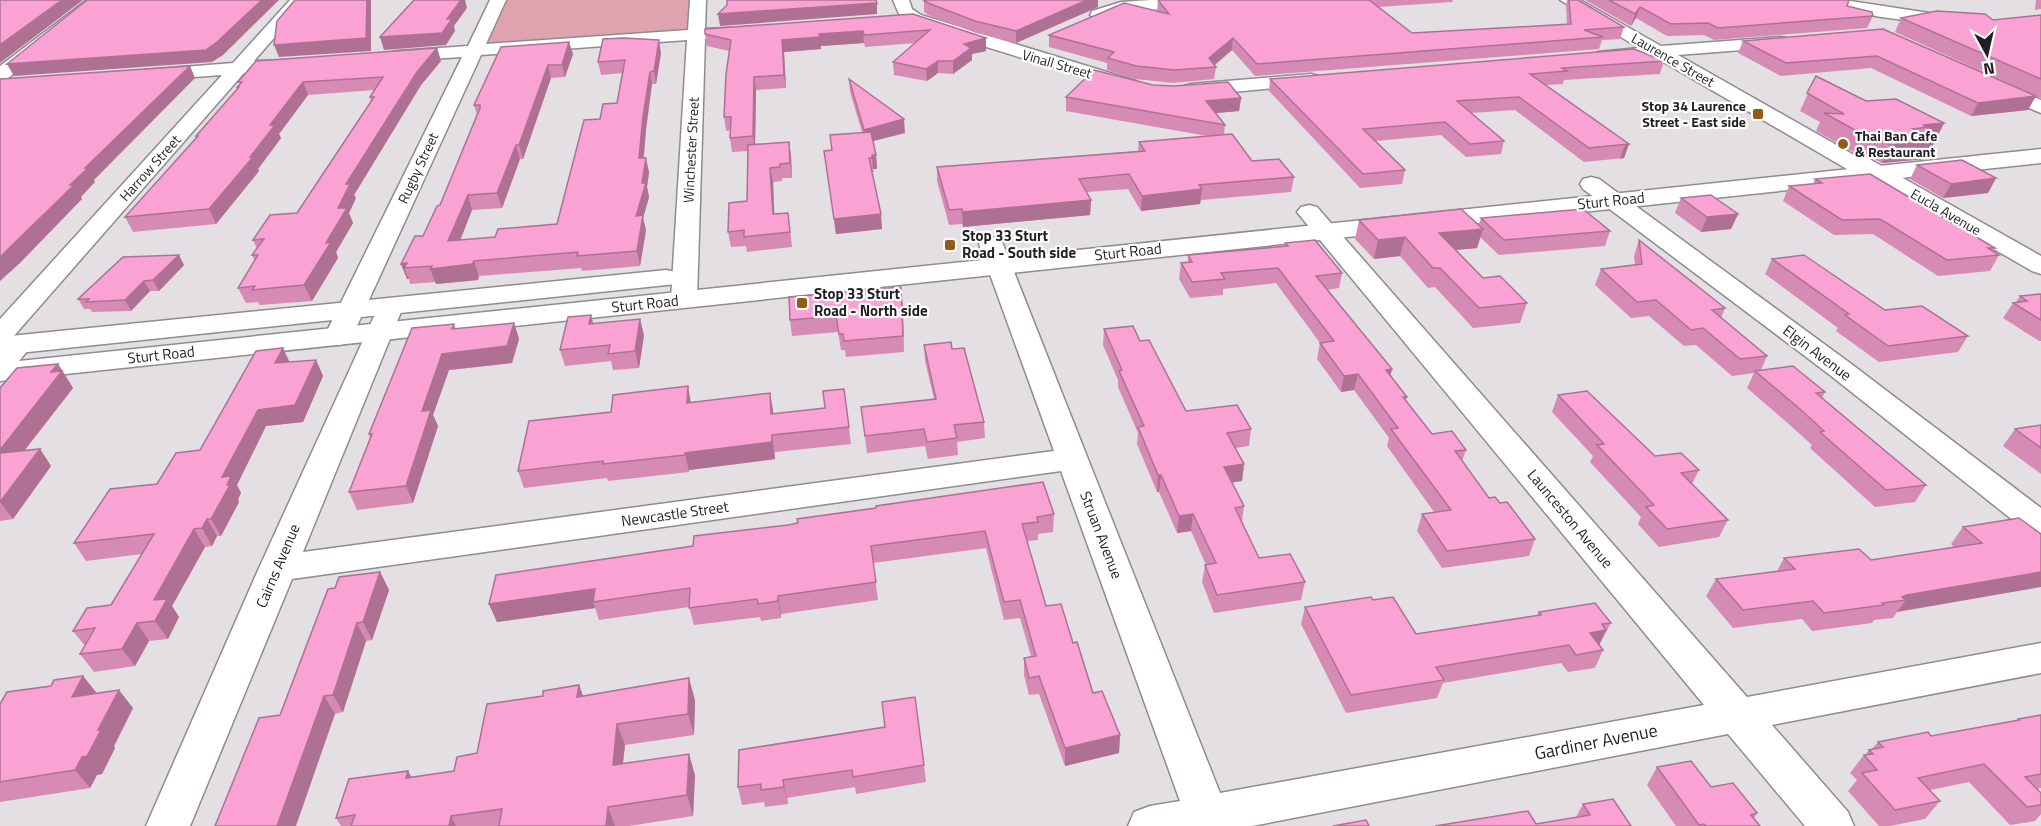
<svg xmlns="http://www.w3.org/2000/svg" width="2041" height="826" font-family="'Titillium Web',sans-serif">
	<rect width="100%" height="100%" fill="#e3dfe3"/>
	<path fill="#dfa2af" d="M501,0H694L693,35L477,50Z"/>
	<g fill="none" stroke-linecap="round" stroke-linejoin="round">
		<defs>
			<g id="minor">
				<path d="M87,0H105L7,79L0,81V66Z"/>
				<path d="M290,0H307L254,61L299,60L302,64L299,68L244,73L13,337L19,336L29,338L33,344L10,372L0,375V349L6,342L0,343V319L222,75L153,80L146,78L144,74L146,70L233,63Z"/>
				<path d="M490,0H506L486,44L688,30L690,0H706L705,29L751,27L754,31L751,35L705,39L697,299L693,305L684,307L675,305L671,299L687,40L481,55L352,337L348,343L338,345L328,343L324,337L462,57L398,61L392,60L389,56L392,52L398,51L468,46Z"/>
				<path d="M893,0H909L912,9L921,15L1136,81L1138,85L1136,89H1122L909,23L899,14Z"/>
				<path d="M1151,0H1228L1220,5L1123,12L1098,20L1090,15L1092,11L1121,2Z"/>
				<path d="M1560,0H1580L1661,46L1780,37L1786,38L1789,42L1786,46L1780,47L1678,55L1854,155L1864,156L2041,256V274L2032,271L1874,180L1864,179L1655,57L1604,61L1598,60L1595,56L1598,52L1639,48Z"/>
				<path d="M1811,0H1844L1949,16L1957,21L1949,26L1881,17L1819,5Z"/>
				<path d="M1311,74L1318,76L1320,80L1318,84L1191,96L1184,94L1181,90L1184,86L1191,84Z"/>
				<path d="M1995,81L2041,100V113L1988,91L1985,87L1988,83Z"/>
				<path d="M1591,177L1599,179L1850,363L2041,508V537L2029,533L1830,375L1583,189L1580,184L1583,179Z"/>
				<path d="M1309,205L1317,207L1747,697L2041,643V673L1772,725L1848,812L1854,826H1805L1728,734L1252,826H1128L1134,812L1150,806L1180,801L1061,471L292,579L190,826H146L259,568L381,301L390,299L399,301L403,307L303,552L1054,451L979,244L982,239L991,237L1000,239L1003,244L1220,793L1704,705L1301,217L1297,212L1301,207Z"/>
			</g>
			<g id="secondary">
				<path d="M2041,149V163L0,381V363Z"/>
				<path d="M666,270L676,272L680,278L676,284L0,355V337Z"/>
			</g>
		</defs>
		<use href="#minor" stroke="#8f8b8f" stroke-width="3"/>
		<use href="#secondary" stroke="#8f8b8f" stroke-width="3"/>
		<use href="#minor" fill="#fff" fill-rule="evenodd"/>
		<use href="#secondary" fill="#fff" fill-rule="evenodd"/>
	</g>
	<g fill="#d68bb5">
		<path d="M1158,0H1453L1452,2L1378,7L1412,33L1567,25L1566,6L1567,0H1578L1624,27L1620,39L1602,40L1599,49L1255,76L1232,50L1215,65L1216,67L1214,79L1173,83L1135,79L1107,70V63L1049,47V35L1157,11Z"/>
		<path d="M1585,0H1847V6L1873,16L1867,28L1714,40L1704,35L1667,36L1636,18L1631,26Z"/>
		<path d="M2036,0H2041V9L2035,10Z"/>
		<path d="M924,1L1098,7L1016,43L976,33L928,15L924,12Z"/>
		<path d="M913,14L986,38V51L972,54V60L953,74L938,73L927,81L894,75L893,62L915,43L865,47L864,43L821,46V49L784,52L786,88L756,90L755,145L789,142L791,156L792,178H782V181L773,182L774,214L788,213L792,247L747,252L746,246L731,247L728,232L747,201L748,151L732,152L730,138V130L726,131L724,117L729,51L707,46L705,34Z"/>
		<path d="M2041,15V98L1895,32L1901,18L1993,20Z"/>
		<path d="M1883,29L2028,110L1971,116L1871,68L1781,76L1738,53L1743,41Z"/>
		<path d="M501,47L573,54L565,77L551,78L523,159H520L502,208L472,210L460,240L495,237L557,224L600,119L617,103L623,73L601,75L598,62L661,53L656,84H652L646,129L644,158L649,172L647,187L649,197L643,218L646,230L640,266L582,271L581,268L479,276L478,280L436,284L435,282L410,284L409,279H407L401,264L423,236L440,205L477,115L474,105Z"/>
		<path d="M437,48L441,61L421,85L354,195L356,198L349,213L353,223L336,252L338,258L312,301L260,305L258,302L246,303L238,288L255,261L252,255L257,249L253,240L297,213L371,101L370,97L374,90L308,95L279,134L281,138L258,169L259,171L216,224L133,232L125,217L197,137L196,136L238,88L237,87Z"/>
		<path d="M1664,61L1660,74L1564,80L1563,84L1546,85L1629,144L1624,158L1584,162L1515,110L1471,113L1504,141L1501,154L1466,157L1441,135L1376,141L1405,170L1402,184L1360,188L1269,91L1270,79Z"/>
		<path d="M1816,76L1866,101L1944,123L1926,159L1882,163L1865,154L1855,153L1816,131L1820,122L1800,111Z"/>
		<path d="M849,79L905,133L873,141L876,155L877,169H873L874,172H872L882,229L836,234L824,151L832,150L862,132L850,92Z"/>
		<path d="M1153,85L1241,98L1239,111L1216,113L1225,125L1224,135L1252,161L1294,177L1291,192L1201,200L1200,204L1141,211L1128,189L1087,192L1091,200L1090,215L963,227L962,224L949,225L937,181V167L1138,151L1139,142L1207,136L1066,111V97Z"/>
		<path d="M1917,165L1996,178L1988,193L1943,198L1910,179Z"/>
		<path d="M1815,179L1995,248L1992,251L1999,255L1990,271L1938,276L1873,234L1834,235L1783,201L1789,186L1813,184Z"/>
		<path d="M1681,198L1738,214L1731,229L1701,232L1675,213Z"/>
		<path d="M1481,218L1610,231L1605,246L1499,255L1480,237L1477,248L1456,250L1483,278L1527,303L1520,323L1473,328L1435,287L1428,288L1400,256L1374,259L1355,239L1359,220L1479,225Z"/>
		<path d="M1639,240L1725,308L1721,318L1767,356L1761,370L1825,392L1822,398L1926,485L1915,502L1875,507L1810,448L1812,445L1791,426L1747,388L1754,373L1732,376L1696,345L1684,346L1649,316L1631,318L1595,285L1601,269L1635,265L1634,256Z"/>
		<path d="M1285,243L1342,273L1339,288L1327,290L1392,369L1390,376L1407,397L1406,400L1432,434L1466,450L1462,461L1489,498L1500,503L1535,539L1529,556L1442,568L1417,531L1422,514L1434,512L1387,446L1389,438L1354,390L1341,392L1317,359L1320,343L1276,283L1223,289V295L1190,298L1179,279L1181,263H1188V255L1285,247Z"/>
		<path d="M1772,259L1885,310L1968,336L1958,352L1879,362L1836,331L1838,328L1765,274Z"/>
		<path d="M184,265L159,291H150L131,311L92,312L90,309H84L78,299Z"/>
		<path d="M2041,294V341H2039L2003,318L2013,303L2016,302L2020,296Z"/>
		<path d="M903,302L904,352L846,357L845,350H841L838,332L792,336L790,320Z"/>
		<path d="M591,315L593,324L644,335L639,368L613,370L611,361L565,366L560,350Z"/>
		<path d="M514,323L519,339L512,363L449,370L433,415L438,426L413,503L357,510L349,492L370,438L369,434L454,324L456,329Z"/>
		<path d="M1104,329L1140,341L1186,411L1251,429L1249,446L1235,448L1244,464L1242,481L1232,482L1244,506L1242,522L1259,558L1305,582L1301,600L1214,613L1202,582L1205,565H1206L1191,531L1177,533L1159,492H1157L1137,444L1138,433L1118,387V380L1103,345Z"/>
		<path d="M924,345L952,349L984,422L985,438L957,442L958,455L928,459L925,446L867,453L861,407L934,399L925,361Z"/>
		<path d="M316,360L323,376L303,422L266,426L237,485L241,493L238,499L239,502L221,536H217L212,546L205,547L172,606L179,617L168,639L149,641L135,666L94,672L80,654L85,646L73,631L111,605L142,554L86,561L74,543L157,484L200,450L289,362Z"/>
		<path d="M58,364L73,388L25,450L40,449L51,466L13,519L0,521V388Z"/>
		<path d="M844,389L851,444L775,452V459L689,470V472L608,481L607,478L524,488L518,471L691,402L770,393L773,414L825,408Z"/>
		<path d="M1558,395L1655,456L1699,470L1692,484L1728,520L1719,537L1659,547L1638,524L1641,517L1590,462L1593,456L1552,412Z"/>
		<path d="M2041,425V474L2003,446L2015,429Z"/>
		<path d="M1054,514L1053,532L1038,534V540L1027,541L1046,606L1073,643L1093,693L1120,735L1119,753L1065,766L1039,694L1029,695L1024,675V658L1031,656L1020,618L1004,620L986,548L873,563L878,600L781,614V618L761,621L760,617L694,625L689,607L599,620L595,608L497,622L489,604Z"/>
		<path d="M2019,518L1897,612L1893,618L1874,620L1872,623L1812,631L1802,619L1733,628L1706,596L1716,579L1777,571L1784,558L1871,560L1954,547L1951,544L1963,527Z"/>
		<path d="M380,572L389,590L372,640L366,641L343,712L335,714L280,715L335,588Z"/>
		<path d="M1373,600L1416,634L1537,615L1539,612L1611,623L1599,645L1603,650L1595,668L1568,672L1561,663L1443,683L1437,698L1346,713L1301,624L1305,607Z"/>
		<path d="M83,676L97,693L133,708L114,746L115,748L102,774L97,775L90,788L0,802V704L51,686Z"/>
		<path d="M579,685L583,696L695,700L694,735L625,745L623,764L695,775L693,816L629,826H341L336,818L412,778L454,771L477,753L543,696Z"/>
		<path d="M2041,715V788L2037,789L2041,793V814L2035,821L2010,825L1969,782L1930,790L1940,801L1925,819L1890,826H1879L1848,791L1857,780L1850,773L1864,755H1865L1869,750L1872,749L1878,742L1931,736L2016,721L2018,719Z"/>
		<path d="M739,750L924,765L926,782L856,794L855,787L787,798L788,804L765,807L764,802L742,805L738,787Z"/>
		<path d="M1657,767L1711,787L1757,813L1754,818L1760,826H1676L1647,785Z"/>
		<path d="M1583,804L1631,826L1536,824L1576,817Z"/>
	</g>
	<g fill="#ae7194">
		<path d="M62,0H83L0,63V45Z"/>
		<path d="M262,0H279L223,55L212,62L14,76L7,64Z"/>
		<path d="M367,0H371V51L279,57L274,45Z"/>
		<path d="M460,0H465L467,8L454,26L455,31L446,45L384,50L380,37Z"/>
		<path d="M1087,0H1098V7L1016,43V31Z"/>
		<path d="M877,3V14L720,26L718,14Z"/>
		<path d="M1640,7L1636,18L1631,26L1635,14Z"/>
		<path d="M863,31L864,43L821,46V49L784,52L786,88L784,75L782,40L819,34Z"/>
		<path d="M986,38V51L972,54V60L953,74V61L964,44Z"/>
		<path d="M1233,38L1232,50L1212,67L1209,58Z"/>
		<path d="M659,40L661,53L656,84L654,71Z"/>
		<path d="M569,42L573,54L565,77L562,65Z"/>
		<path d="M437,48L441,61L421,85L354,195L356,198L349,213L353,223L336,252L338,258L312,301L304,285L326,243L346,184L417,72Z"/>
		<path d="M938,61V73L927,81L926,69Z"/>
		<path d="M548,65L551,78L523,159L519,145Z"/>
		<path d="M190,66L195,78L94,180L95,182L81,197L82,199L20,263L0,281V257L70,185L85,168Z"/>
		<path d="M650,72L652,84L646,129L642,172L639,158L643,116Z"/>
		<path d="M754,77L756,90L755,150L753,136Z"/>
		<path d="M303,82L308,95L279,134L281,138L258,169L259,171L216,224L209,209L250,157L270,125Z"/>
		<path d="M2036,96L2028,110L1971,116L1978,103Z"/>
		<path d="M1241,98L1239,111L1205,114L1206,101Z"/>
		<path d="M904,119L905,133L865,143L864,130Z"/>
		<path d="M1944,123L1926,159L1882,163L1891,145L1921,142L1928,127L1923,125Z"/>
		<path d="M789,142L791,156L792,178L790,163Z"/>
		<path d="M1629,144L1624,158L1620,159L1625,145Z"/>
		<path d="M516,145L520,159L502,208L497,193Z"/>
		<path d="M872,155H876L877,169H873Z"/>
		<path d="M646,158L649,172L647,187L649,197L643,218L646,230L640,266L637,251L636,216Z"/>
		<path d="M770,168L773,182L775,229L773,214Z"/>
		<path d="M1996,178L1988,193L1943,198L1951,184Z"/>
		<path d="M1202,189L1200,204L1141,211L1142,196Z"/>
		<path d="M468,195L472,210L454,256L448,241Z"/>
		<path d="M1091,200L1090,215L963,227L962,212Z"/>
		<path d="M881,214L882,229L836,234L834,219Z"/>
		<path d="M1738,214L1731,229L1701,232L1707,217Z"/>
		<path d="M1483,229L1477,248L1434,252L1439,233Z"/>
		<path d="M1405,237L1400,256L1374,259L1378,240Z"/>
		<path d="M179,255L184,265L159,291L153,280Z"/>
		<path d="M474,261L479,276L478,280L436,284L430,269Z"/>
		<path d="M407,263L404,268L409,279H407L401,264Z"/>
		<path d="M144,281L150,291L131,311L125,300Z"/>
		<path d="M591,315L595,331L589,324Z"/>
		<path d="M640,319L644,335L639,368L635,351Z"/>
		<path d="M514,323L519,339L512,363L449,370L433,415L438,426L413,503L406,486L422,411L442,354Z"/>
		<path d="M283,348L291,365L275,363Z"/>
		<path d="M316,360L323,376L303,422L266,426L237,485L241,493L238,499L239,502L221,536L211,519L222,477L258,410Z"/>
		<path d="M58,364L73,388L9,470L0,458V450L51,372Z"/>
		<path d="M1392,369L1388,386L1386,370Z"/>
		<path d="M1358,374L1354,390L1341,392L1344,376Z"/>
		<path d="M688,386L691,403H687Z"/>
		<path d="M770,393L773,410L774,431L771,414Z"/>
		<path d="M772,435L775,459L689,470V472L685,453Z"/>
		<path d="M40,449L51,466L13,519L0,502Z"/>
		<path d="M1244,464L1242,481L1222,484L1224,467Z"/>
		<path d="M1158,475H1161L1159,492H1157Z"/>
		<path d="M1193,514L1191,531L1177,533L1179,516Z"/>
		<path d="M207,519L217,536L212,546L202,528Z"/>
		<path d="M194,529L205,547L172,606L179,617L168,639L155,621L154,600Z"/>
		<path d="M380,572L389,590L372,640L363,622Z"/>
		<path d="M2041,572V587L1897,612L1906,600L1902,597L1907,595Z"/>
		<path d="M595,589L593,602L595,608L497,622L489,604Z"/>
		<path d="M778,596L781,614V618L778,601Z"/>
		<path d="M137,623L149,641L135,666L122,649Z"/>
		<path d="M357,623L366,641L343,712L333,695Z"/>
		<path d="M1606,630L1598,648L1590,633Z"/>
		<path d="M83,676L97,694L72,697Z"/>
		<path d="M689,678L695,700L694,735L688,714Z"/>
		<path d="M579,685L587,707L577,697Z"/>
		<path d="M119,690L133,708L114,746L115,748L102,774L97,775L90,788L75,770Z"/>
		<path d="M324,696L335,714L296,826H277Z"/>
		<path d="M617,724L625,745L620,787L613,765Z"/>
		<path d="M1120,735L1119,753L1065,766V748Z"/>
		<path d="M689,754L695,775L693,816L687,795Z"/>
		<path d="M408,771L420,792L406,778Z"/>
		<path d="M783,780L787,798L788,804L784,787Z"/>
		<path d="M608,807L615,826H606Z"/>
		<path d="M451,816L456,826H449Z"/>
	</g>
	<g fill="#f9a2d3" stroke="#ae7194" stroke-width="1.5">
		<path d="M0,0H62L0,45Z"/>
		<path d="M87,0H262L217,42L206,50L7,64Z"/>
		<path d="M295,0H367L366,38L274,45L277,21Z"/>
		<path d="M414,0H461L447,19H452L442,33L380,37Z"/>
		<path d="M727,0H876L877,3L718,14L727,5Z"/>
		<path d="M928,0H1087L1016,31L975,21L928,3L924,1Z"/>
		<path d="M1158,0H1369L1412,33L1571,24L1569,0H1578L1624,27L1584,30L1603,37L1257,64L1233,38L1209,58L1216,67L1174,70L1136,66L1108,58L1114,52L1049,35L1124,3L1169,14Z"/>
		<path d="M1609,0H1849L1847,6L1872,12L1873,16L1718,28L1708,23L1671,24L1640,7L1635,14Z"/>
		<path d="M1937,11L1985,14L1993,20L2041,15V79L1901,18Z"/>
		<path d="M913,14L986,38L964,44L971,48L953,61H938L926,69L893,62L930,30L864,35L863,31L819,34L820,37L782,40L784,75L754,77L753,136L730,138L731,117H724L726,74L731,40L705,34V29Z"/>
		<path d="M1883,29L2036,96L1978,103L1877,56L1786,63L1743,41Z"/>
		<path d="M624,38L659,40L654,71L650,72L643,116L639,158H646L642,183H646L636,216L643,215L637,251L577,256L578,252L474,261L472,264L430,269L432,266L404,268L407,263L401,264L415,236H423L437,206L440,205L480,108V105H474L501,47L569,42L562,65H548L519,145H516L497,193L468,195L448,241L495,237L498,229L557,224L584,120L600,119L603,104L617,103L625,60L598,62L603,39Z"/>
		<path d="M437,48L417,72L346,184H350L338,208H347L326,243L331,242L304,285L252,290L255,286L238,288L258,255H252L264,239L253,240L270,215L297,213L374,97H370L383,77L303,82L270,125H275L250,157H253L209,209L125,217L198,136H196L239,87H237L242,82H238L256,61Z"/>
		<path d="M1634,49L1664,61L1562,68L1567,71L1530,74L1629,144L1589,148L1519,97L1457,101L1504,141L1470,144L1445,122L1363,129L1405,170L1363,174L1270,79Z"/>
		<path d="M190,66L85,168H88L70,185H74L0,257V79Z"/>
		<path d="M1094,70L1153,85L1174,86L1228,82L1241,98L1206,101L1225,125L1066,97Z"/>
		<path d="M1816,76L1866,101L1896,99L1944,123L1923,125L1928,127L1913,129L1935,141L1891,145L1874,136L1864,135L1824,113L1844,114L1807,93Z"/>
		<path d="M849,79L904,119L864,130Z"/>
		<path d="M871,132L876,155H872V158H869L881,214L834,219L824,151L832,150L830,135Z"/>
		<path d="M1232,134L1252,161L1279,159L1294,177L1199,185L1202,189L1142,196L1129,174L1079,179L1091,200L962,212V209L949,210L937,167L1145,151L1139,142Z"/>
		<path d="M789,142L790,163L780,164V167L770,168L773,214L788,213L790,232L744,237V230L728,232L729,203L747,201L748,145Z"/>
		<path d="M1962,160L1996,178L1951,184L1917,165Z"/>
		<path d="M1870,174L1995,248H1988L1999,255L1947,260L1880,219L1842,220L1789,186L1822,183L1815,179Z"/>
		<path d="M1711,195L1738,214L1707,217L1681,198Z"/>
		<path d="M1461,209L1483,229L1439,233L1483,278L1500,276L1527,303L1479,308L1440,268H1433L1405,237L1378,240L1359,220Z"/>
		<path d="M1583,209L1610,231L1504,240L1481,218Z"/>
		<path d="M1315,240L1342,273L1316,276L1392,369L1386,370L1407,397H1403L1432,434L1452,431L1466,450L1455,451L1489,498L1495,497L1500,503L1507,502L1535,539L1447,551L1422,514L1451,510L1391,429L1398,428L1358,374L1344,376L1320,343L1334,341L1278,268L1221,273L1225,279L1192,282L1181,263L1192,262L1188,255L1288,246L1285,243Z"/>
		<path d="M1639,240L1725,308L1712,310L1767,356L1740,359L1703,328L1691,330L1656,300L1637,302L1601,269L1642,264Z"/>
		<path d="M179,255L153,280L144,281L125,300L86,302L89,299H78L123,257Z"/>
		<path d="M1804,255L1885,310L1922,306L1968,336L1888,346L1845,315L1849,314L1772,259Z"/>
		<path d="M901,287L903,336L844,341L843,334H839L836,316L790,320L789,297Z"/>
		<path d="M2041,294V320L2013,303L2027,301L2020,296Z"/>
		<path d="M591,315L589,324L640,319L635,351L608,354L610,345L560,350L568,317Z"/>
		<path d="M514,323L507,346L442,354L422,411L431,410L406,486L349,492L372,434H369L412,328L454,324L452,329Z"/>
		<path d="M1133,326L1140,341L1149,340L1186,411L1237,405L1251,429L1227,433L1244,464L1224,467L1244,506L1235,508L1259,558L1290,554L1305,582L1217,595L1205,565L1216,563L1193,514L1179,516L1161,475H1158L1138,427L1144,426L1119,371L1122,370L1104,329Z"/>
		<path d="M951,342L952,349L964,348L984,422L954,425L957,438L927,442L924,429L865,436L861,407L936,399L924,345Z"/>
		<path d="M283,348L275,363L316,360L295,405L258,410L222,477L231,476L227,485H230L211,519H207L202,528L194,529L154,600L167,599L155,621L137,623L122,649L80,654L95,628L73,631L87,608L111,605L154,534L74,543L110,489L157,484L176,453L200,450L256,351Z"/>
		<path d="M58,364L51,372L62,371L0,450V388L17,368Z"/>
		<path d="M1793,366L1825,392L1816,393L1926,485L1886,490L1820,432L1824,431L1800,409L1755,371Z"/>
		<path d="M688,386L687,403L770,393L771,414L825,408L823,391L844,389L849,427L772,435V442L685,453V455L603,464V461L518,471L529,421L611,412L613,395Z"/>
		<path d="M1587,391L1655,456L1681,453L1699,470L1681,473L1728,520L1667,529L1646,507L1654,505L1597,445L1604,444L1558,395Z"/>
		<path d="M2041,425V448L2015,429Z"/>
		<path d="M40,449L0,502V453Z"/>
		<path d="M1043,482L1054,514L1037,517L1038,522L1022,524L1046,606L1061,604L1073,643L1077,642L1093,693L1102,691L1120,735L1065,748L1039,676L1029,678L1024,658L1036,656L1020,600L1004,602L985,531L871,546L876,582L778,596V601L758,604L757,599L689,608L690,588L593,602L595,589L489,604L496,575L693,546L694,536L788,525L798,523L797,519L876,508V506Z"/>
		<path d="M2019,518L2041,534V572L1907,595L1902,597L1906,600L1882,603L1884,605L1824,613L1813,601L1743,610L1716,579L1795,569L1784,558L1859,549L1871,560L1982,543L1963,527Z"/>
		<path d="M380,572L363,622L357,623L333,695L324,696L277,826H215L259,718L280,715L328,589L335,588L339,577Z"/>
		<path d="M1371,597L1373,600L1393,597L1416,634L1541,615L1539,612L1595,603L1611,623L1602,624L1606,630L1590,633L1603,650L1576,655L1569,645L1436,667L1444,680L1351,695L1305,607Z"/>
		<path d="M83,676L72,697L119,690L98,730H101L87,756L82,757L75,770L0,782V704L7,692L51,686L54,680Z"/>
		<path d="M689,678L688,714L617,724L613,765L689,754L687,795L608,807L606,826H499L502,809L451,816L449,826H351L355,815L336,818L349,779L408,771L406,778L454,771L457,757L477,753L487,704L543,696V691L579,685L577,697Z"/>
		<path d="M915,697L924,765L853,777L852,770L783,780L784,787L761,790V784L738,787L739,750L885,727L882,702Z"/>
		<path d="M2041,715V774L2025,777L2041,793V805L2027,807L1984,764L1918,778L1940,801L1895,810L1862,773L1877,770L1864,755L1873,754L1869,750L1883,747L1878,742L1928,732L1931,736L2019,720L2018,719Z"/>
		<path d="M1691,761L1711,787L1733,783L1757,813L1751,815L1760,826H1706L1704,824L1699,825L1657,767Z"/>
		<path d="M1613,799L1631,826H1435L1528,811L1536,824L1590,815L1583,804Z"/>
		<path d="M1366,820L1369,826H1333Z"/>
	</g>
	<g fill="#945b16" stroke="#fff" stroke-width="2">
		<rect x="1752" y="108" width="12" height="12" rx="3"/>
		<circle cx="1843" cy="144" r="6"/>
		<rect x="944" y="239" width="12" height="12" rx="3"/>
		<rect x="796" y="297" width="12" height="12" rx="3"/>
	</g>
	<g text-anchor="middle" stroke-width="4.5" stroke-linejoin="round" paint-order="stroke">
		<g font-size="14" fill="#211f21" stroke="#fff">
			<text transform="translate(1673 60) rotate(30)" y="5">Laurence Street</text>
			<text transform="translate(1057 64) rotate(16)" y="5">Vinall Street</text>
			<text transform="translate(691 150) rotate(-87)" y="5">Winchester Street</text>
			<text transform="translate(150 168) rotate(-48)" y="5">Harrow Street</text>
			<text transform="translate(418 168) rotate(-65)" y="5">Rugby Street</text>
			<text transform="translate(1946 212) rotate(30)" y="5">Eucla Avenue</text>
		</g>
		<g font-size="14" font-weight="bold" fill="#211f21" stroke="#fff" text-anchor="end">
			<text x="1746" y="111">Stop 34 Laurence<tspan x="1746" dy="16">Street - East side</tspan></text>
			<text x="1855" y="141" text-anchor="start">Thai Ban Cafe<tspan x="1855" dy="16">&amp; Restaurant</tspan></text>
		</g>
		<g font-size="15" fill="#211f21" stroke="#fff">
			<text transform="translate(1611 201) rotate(-6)" y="5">Sturt Road</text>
			<text transform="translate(1128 252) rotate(-6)" y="5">Sturt Road</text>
			<text transform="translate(645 304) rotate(-6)" y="5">Sturt Road</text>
			<text transform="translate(1817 353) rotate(37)" y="5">Elgin Avenue</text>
			<text transform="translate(161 355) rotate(-6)" y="5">Sturt Road</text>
			<text transform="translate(675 514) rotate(-8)" y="5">Newcastle Street</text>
			<text transform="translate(1570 519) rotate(50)" y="5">Launceston Avenue</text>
			<text transform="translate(1101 535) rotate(69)" y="5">Struan Avenue</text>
			<text transform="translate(278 566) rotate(-67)" y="5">Cairns Avenue</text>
		</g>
		<g font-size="15" font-weight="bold" fill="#211f21" stroke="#fff" text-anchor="start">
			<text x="962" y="241">Stop 33 Sturt<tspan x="962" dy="17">Road - South side</tspan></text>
			<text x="814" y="299">Stop 33 Sturt<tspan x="814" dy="17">Road - North side</tspan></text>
		</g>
		<g font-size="18" fill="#211f21" stroke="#fff">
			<text transform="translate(1596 742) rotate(-11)" y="6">Gardiner Avenue</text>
		</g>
	</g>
	<g transform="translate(1987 54) rotate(172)" stroke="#ffffff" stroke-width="4.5" paint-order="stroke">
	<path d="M0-4.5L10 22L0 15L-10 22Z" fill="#211f21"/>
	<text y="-9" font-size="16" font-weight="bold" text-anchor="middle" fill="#211f21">N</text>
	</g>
</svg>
